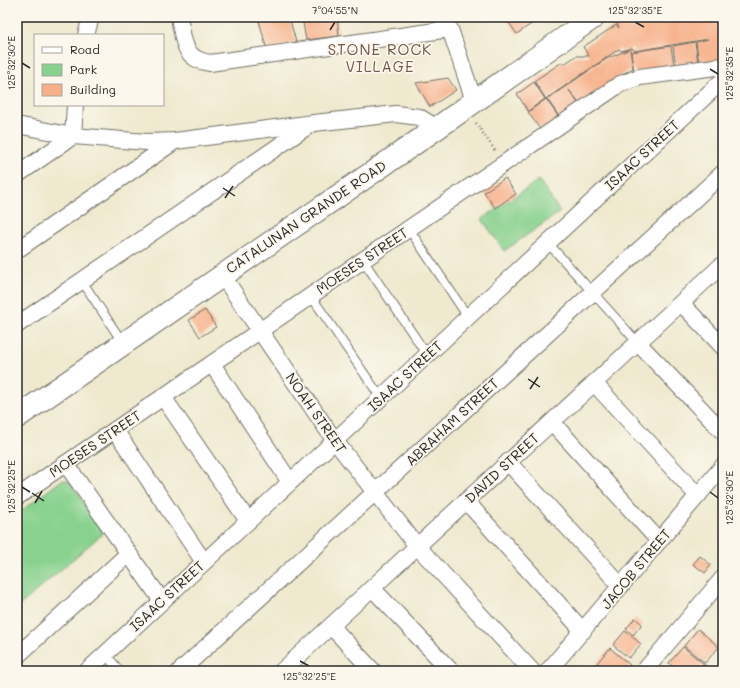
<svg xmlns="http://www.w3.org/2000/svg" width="740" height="688" font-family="Mali,sans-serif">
	<rect width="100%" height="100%" fill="#fbf7ec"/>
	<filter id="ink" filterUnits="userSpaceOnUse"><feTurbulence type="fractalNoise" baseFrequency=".025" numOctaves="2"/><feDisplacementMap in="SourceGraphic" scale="8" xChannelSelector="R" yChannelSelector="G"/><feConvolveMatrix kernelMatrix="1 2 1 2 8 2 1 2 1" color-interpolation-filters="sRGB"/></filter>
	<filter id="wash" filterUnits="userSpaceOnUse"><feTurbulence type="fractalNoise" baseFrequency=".012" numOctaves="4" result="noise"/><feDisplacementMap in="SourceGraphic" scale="16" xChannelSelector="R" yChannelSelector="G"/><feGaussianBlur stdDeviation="0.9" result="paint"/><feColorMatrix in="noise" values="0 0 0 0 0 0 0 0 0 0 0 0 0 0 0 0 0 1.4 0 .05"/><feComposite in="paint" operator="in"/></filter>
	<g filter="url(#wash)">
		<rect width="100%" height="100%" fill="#efe9cf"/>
		<g fill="#88d18e" stroke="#5a7e5c">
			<path d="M539,180L560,212L504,251L482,219Z"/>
			<path d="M62,480L69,481L71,483L101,528L102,534L19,606L17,593V514Z"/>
		</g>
		<g id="blocks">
			<g fill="#f7af88">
				<path d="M258,17H289L296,42L267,50Z"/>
				<path d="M302,17H337L339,36L306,40Z"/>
				<path d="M505,17H541L517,34Z"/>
				<path d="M627,17H723V62L699,63L696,42L708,39L635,51L632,48L621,51L619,49L546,99L534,81L562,62L564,64L576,56H589L583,47L616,25L619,28L617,24Z"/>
				<path d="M695,42L698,63L676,67L673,46Z"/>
				<path d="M671,46L674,66L634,72L631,52Z"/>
				<path d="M630,49L633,68L618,77L581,106L569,90L580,106L561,119L547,99L606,59Z"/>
				<path d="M448,78L456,90L430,107L416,83Z"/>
				<path d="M534,82L545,99L528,111L517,94Z"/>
				<path d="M546,99L560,119L542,132L528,112Z"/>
				<path d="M505,178L516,194L495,208L484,192Z"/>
				<path d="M205,310L216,327L200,337L189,320Z"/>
				<path d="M700,556L711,565L705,573L693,564Z"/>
				<path d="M635,618L642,624L633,635L626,629Z"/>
				<path d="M698,629L719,647L705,663L684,646Z"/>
				<path d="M625,631L641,644L629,658L613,645Z"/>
				<path d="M683,647L704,664L698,671H678L669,663Z"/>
				<path d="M610,648L630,665L625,671L620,669L618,671H607L597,663Z"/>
				<path d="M596,664L605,671H590Z"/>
				<path d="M705,665L712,671H700Z"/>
			</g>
		</g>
	</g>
	<g filter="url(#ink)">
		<use href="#blocks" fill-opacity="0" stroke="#706e64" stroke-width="1"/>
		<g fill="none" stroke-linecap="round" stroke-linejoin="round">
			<defs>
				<g id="service">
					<path d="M409,229L468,317"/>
					<path d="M548,243L638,343"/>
					<path d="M363,260L427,355"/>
					<path d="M82,281L123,343"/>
					<path d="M311,296L381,398"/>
					<path d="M105,654L120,671"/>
				</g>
				<g id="minor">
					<path d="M179,17C184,40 182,59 210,63L450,29L474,101"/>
					<path d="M86,35L91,17"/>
					<path d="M17,125L73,136L147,142L175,141L314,123L396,114L419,117L437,128"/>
					<path d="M17,175L73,136L75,105"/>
					<path d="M17,250L175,141"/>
					<path d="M222,275L335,441L417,546L532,671"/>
					<path d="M681,303L723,347"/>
					<path d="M17,325L311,124"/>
					<path d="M638,343L723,432"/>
					<path d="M212,364L290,482"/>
					<path d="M594,383L698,496"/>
					<path d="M163,397L248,521"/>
					<path d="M552,422L659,541"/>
					<path d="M115,430L204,562"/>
					<path d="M508,462L621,586"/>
					<path d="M66,464L162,601"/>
					<path d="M17,497L620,84L640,77L723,66"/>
					<path d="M466,501L583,631"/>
					<path d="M372,588L451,671"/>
					<path d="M331,626L373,671"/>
					<path d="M17,656L128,554"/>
					<path d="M87,671L723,80"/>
					<path d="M180,671L723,173"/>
					<path d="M282,671L723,264"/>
					<path d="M548,671L723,466"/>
					<path d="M644,671L723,578"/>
				</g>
				<path id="primary" d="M17,417L437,128L594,17"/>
			</defs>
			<use href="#service" stroke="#706e64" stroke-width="10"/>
			<use href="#minor" stroke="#706e64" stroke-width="18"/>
			<use href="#primary" stroke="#706e64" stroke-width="24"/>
			<path stroke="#706e64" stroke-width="2.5" stroke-dasharray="1 3" stroke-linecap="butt" d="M476,123L496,152"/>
			<use href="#service" stroke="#fff" stroke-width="8"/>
			<use href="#minor" stroke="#fff" stroke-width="16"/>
			<use href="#primary" stroke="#fff" stroke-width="22"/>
		</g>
	</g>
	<path fill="none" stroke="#2b2b2b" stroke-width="1.5" d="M635,22L644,27M330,30L335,22M22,63L30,68M710,69L718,74M223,188L235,196M225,198L233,186M528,379L540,387M530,389L538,377M22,487L30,492M710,492L718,498M32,493L44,501M35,503L42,491M300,661L309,666"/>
	<g text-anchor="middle" stroke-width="3.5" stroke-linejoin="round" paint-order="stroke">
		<g font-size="14" fill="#2b2b2b" stroke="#fbf7ec">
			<text transform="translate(642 155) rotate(-43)" y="5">ISAAC STREET</text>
			<text transform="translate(306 217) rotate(-34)" y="5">CATALUNAN GRANDE ROAD</text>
			<text transform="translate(362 261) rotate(-34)" y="5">MOESES STREET</text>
			<text transform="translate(405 376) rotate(-43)" y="5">ISAAC STREET</text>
			<text transform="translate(316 413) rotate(55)" y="5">NOAH STREET</text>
			<text transform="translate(452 422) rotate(-43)" y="5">ABRAHAM STREET</text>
			<text transform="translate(95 444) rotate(-34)" y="5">MOESES STREET</text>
			<text transform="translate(502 468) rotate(-43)" y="5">DAVID STREET</text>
			<text transform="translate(636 569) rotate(-50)" y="5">JACOB STREET</text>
			<text transform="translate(167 596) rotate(-43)" y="5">ISAAC STREET</text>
		</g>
		<g font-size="15" letter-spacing="1" fill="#72594c" stroke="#fbf7ec">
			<text x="380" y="55">STONE ROCK<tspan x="380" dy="17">VILLAGE</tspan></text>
		</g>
	</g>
	<rect width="740" height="688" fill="none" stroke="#fbf7ec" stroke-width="44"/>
	<rect x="34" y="34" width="130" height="72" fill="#fbf7ec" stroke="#a8a59f"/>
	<rect x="42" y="47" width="20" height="6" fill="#ffffff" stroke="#a8a59f"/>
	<text x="70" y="54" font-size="12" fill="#2b2b2b">Road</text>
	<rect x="42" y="64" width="20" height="12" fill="#88d18e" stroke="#a8a59f"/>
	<text x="70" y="74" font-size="12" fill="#2b2b2b">Park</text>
	<rect x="42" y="84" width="20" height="12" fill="#f7af88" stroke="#a8a59f"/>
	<text x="70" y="94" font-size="12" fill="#2b2b2b">Building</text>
	<rect x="22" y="22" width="696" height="644" fill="none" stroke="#2b2b2b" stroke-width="1.5"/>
	<g font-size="10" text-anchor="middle" fill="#2b2b2b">
		<text x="335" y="14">7°04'55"N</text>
		<text x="635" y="14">125°32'35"E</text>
		<text transform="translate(11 63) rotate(-90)" y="4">125°32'30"E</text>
		<text transform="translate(729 74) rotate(-90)" y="4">125°32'35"E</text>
		<text transform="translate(11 487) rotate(-90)" y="4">125°32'25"E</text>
		<text transform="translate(729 498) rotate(-90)" y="4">125°32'30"E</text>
		<text x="309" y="680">125°32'25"E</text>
	</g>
</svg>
